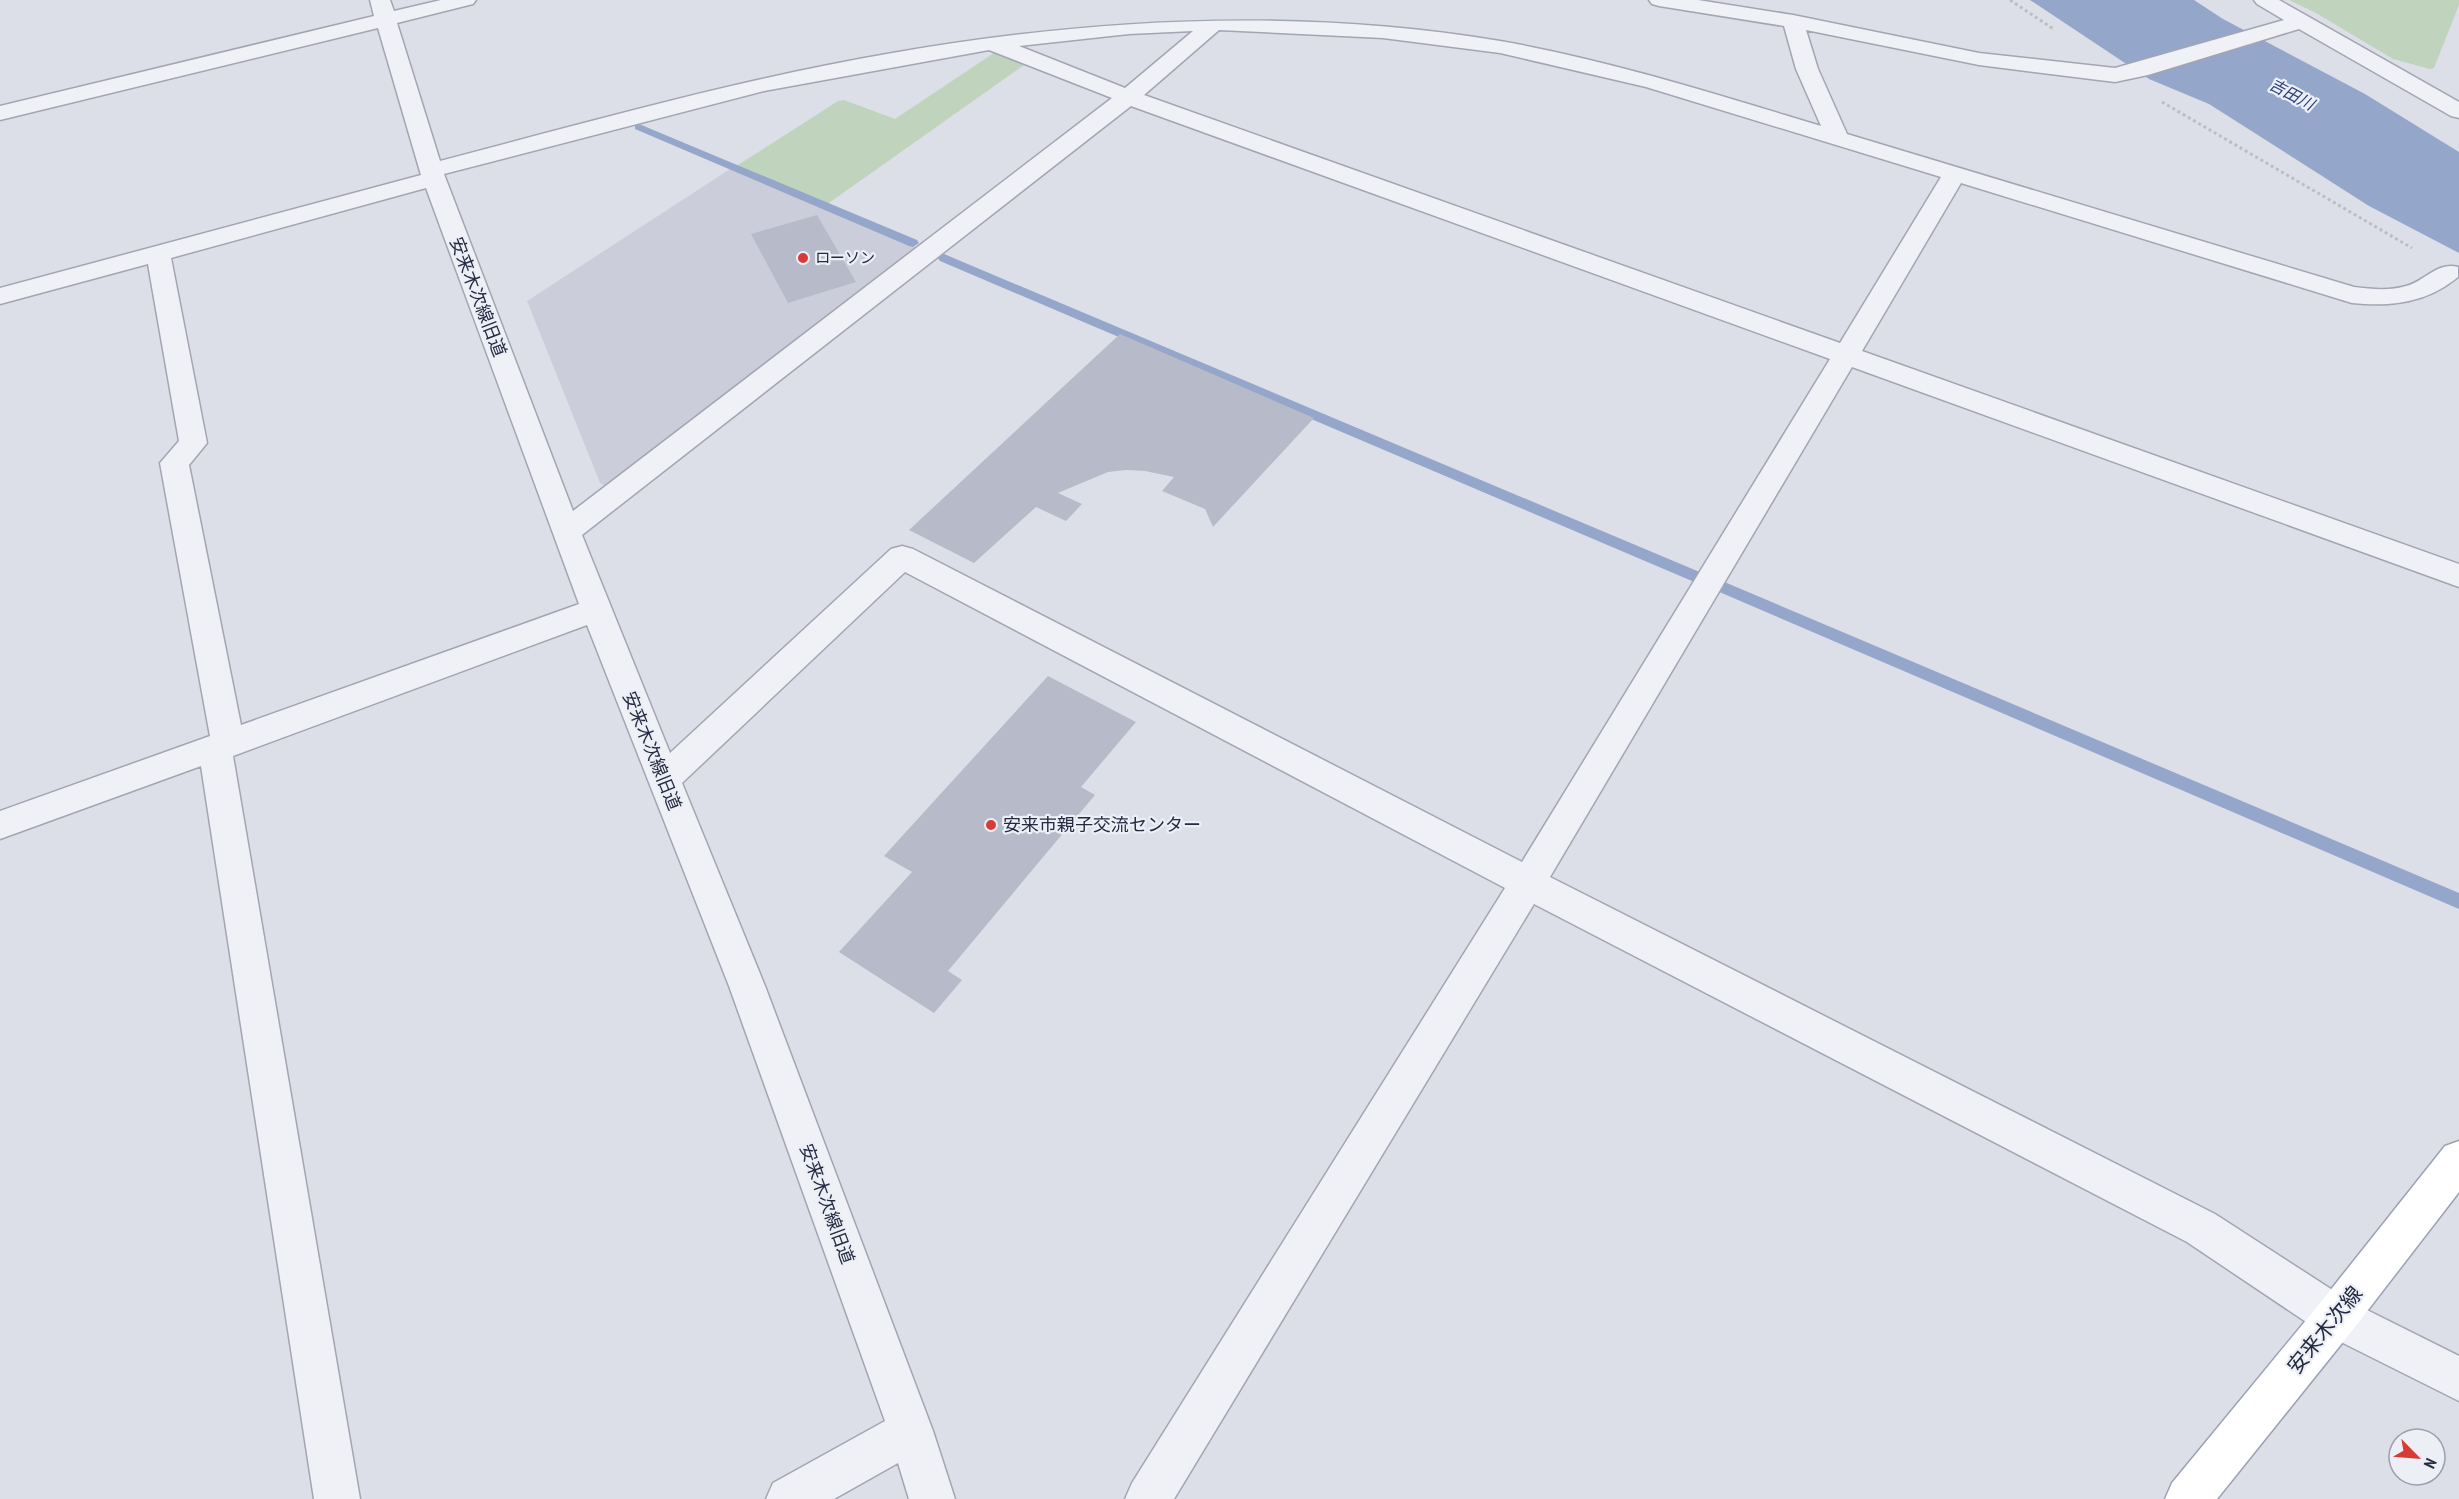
<svg xmlns="http://www.w3.org/2000/svg" width="2459" height="1499" font-family="'PT Sans Narrow','Noto Sans JP',sans-serif">
	<rect width="100%" height="100%" fill="#dddfe8"/>
	<path fill="#cbceda" d="M730,169L917,248L607,487L600,483L527,301Z"/>
	<g fill="#bfd3bd">
		<path d="M2289,0H2459V5L2434,68L2430,69L2393,59L2316,13Z"/>
		<path d="M1001,52L1027,63L826,205L735,167L838,101L844,100L895,119L994,53Z"/>
	</g>
	<path fill="#95a6cb" d="M2030,0H2194L2223,19L2365,94L2459,152V253L2369,206L2209,104L2149,79Z"/>
	<g fill="none" stroke-linecap="round" stroke-linejoin="round">
		<g fill="#95a6cb" fill-rule="evenodd">
			<path d="M639,124L917,240L919,243L913,247L909,246L635,129V125Z"/>
			<path d="M944,254L1702,573L1705,577L1702,581H1692L940,261L938,258Z"/>
			<path d="M1722,581L2459,893V909L1717,591L1714,587L1717,583Z"/>
		</g>
	</g>
	<g fill="#b7bac8">
		<path d="M817,215L856,282L788,303L751,234Z"/>
		<path d="M1120,334L1314,418L1213,527L1205,509L1162,491L1174,477L1145,471L1126,470L1108,472L1058,493L1082,504L1066,521L1036,507L974,563L909,530Z"/>
		<path d="M1048,676L1136,722L1081,787L1095,795L948,971L962,980L934,1013L839,952L912,872L884,856Z"/>
	</g>
	<g fill="none" stroke-linecap="round" stroke-linejoin="round">
		<defs>
			<path id="minor" d="M370,0H390L394,11L441,0H476L473,4L397,23L440,161C547,133 654,103 762,79C1004,25 1254,0 1500,41C1609,60 1715,94 1821,126L1796,69L1784,26L1659,6L1652,4L1649,0H1698L1793,15L1979,53L2115,68L2284,20L2257,4L2254,0H2279L2459,102V118L2451,116L2299,29L2148,75L2115,82L1979,65L1806,30L1818,69L1847,134L2354,287C2371,289 2390,291 2406,286C2425,281 2438,261 2458,267V277C2426,303 2392,307 2352,303L1961,183L1862,351L2459,564V587L1852,367L1550,877L2215,1214L2351,1302L2459,1356V1401L2321,1332L2187,1242L1534,904L1174,1499H1125L1132,1483L1505,888L905,572L682,783L765,986L933,1431L955,1499H909L898,1463L834,1499H766L773,1483L885,1421L729,986L587,625L233,756L360,1499H314L201,766L0,839V811L210,736L160,463L179,441L148,264L0,304V288L421,175L378,28L0,120V106L374,16ZM1219,30L1383,38L1500,53L1646,87L1941,177L1840,343L1144,95ZM1193,31L1125,88L1019,46L1129,34ZM989,50L1112,98L573,511L444,174L764,91ZM1131,106L1830,359L1522,862L913,549L902,546L891,549L670,753L582,535ZM426,188L579,604L241,725L189,465L207,443L171,258Z"/>
			<path id="major" d="M2459,1141V1192L2351,1332L2217,1499H2165L2172,1483L2321,1302L2445,1146Z"/>
		</defs>
		<use href="#minor" stroke="#a2a5b2" stroke-width="3"/>
		<use href="#major" stroke="#9ba1b5" stroke-width="3"/>
		<g stroke="#bbbdc7" stroke-width="3" stroke-dasharray="3 3" stroke-linecap="butt">
			<path d="M2010,0L2055,30"/>
			<path d="M2162,102L2412,248"/>
		</g>
		<use href="#minor" fill="#f0f1f6" fill-rule="evenodd"/>
		<use href="#major" fill="#fff" fill-rule="evenodd"/>
	</g>
	<g fill="#d83b37" stroke="#eceff6" stroke-width="2">
		<circle cx="803" cy="258" r="6"/>
		<circle cx="991" cy="825" r="6"/>
	</g>
	<g text-anchor="middle" stroke-width="4.5" stroke-linejoin="round" paint-order="stroke">
		<g font-size="15" fill="#252a40" stroke="#eceff6" text-anchor="start">
			<text x="815" y="263">ローソン</text>
		</g>
		<g font-size="16" font-style="italic" fill="#2d4177" stroke="#eceff6">
			<text transform="translate(2292 94) rotate(28)" y="6">吉田川</text>
		</g>
		<g font-size="18" fill="#252a40" stroke="#eceff6">
			<text transform="translate(478 297) rotate(69)" y="6">安来木次線旧道</text>
			<text transform="translate(652 751) rotate(68)" y="6">安来木次線旧道</text>
			<text transform="translate(827 1204) rotate(70)" y="6">安来木次線旧道</text>
		</g>
		<g font-size="18" fill="#252a40" stroke="#eceff6" text-anchor="start">
			<text x="1003" y="831">安来市親子交流センター</text>
		</g>
		<g font-size="21" fill="#252a40" stroke="#eceff6">
			<text transform="translate(2325 1330) rotate(-51)" y="7">安来木次線</text>
		</g>
	</g>
	<g transform="translate(2417 1457) rotate(115)"><circle r="28" fill="#eceff6" stroke="#9ca0ad" stroke-width="1.5"/>
	<path d="M0-4.5L10 22L0 15L-10 22Z" fill="#d83b37"/>
	<text y="-9" font-size="16" font-weight="bold" text-anchor="middle" fill="#252a40">N</text>
	</g>
</svg>
